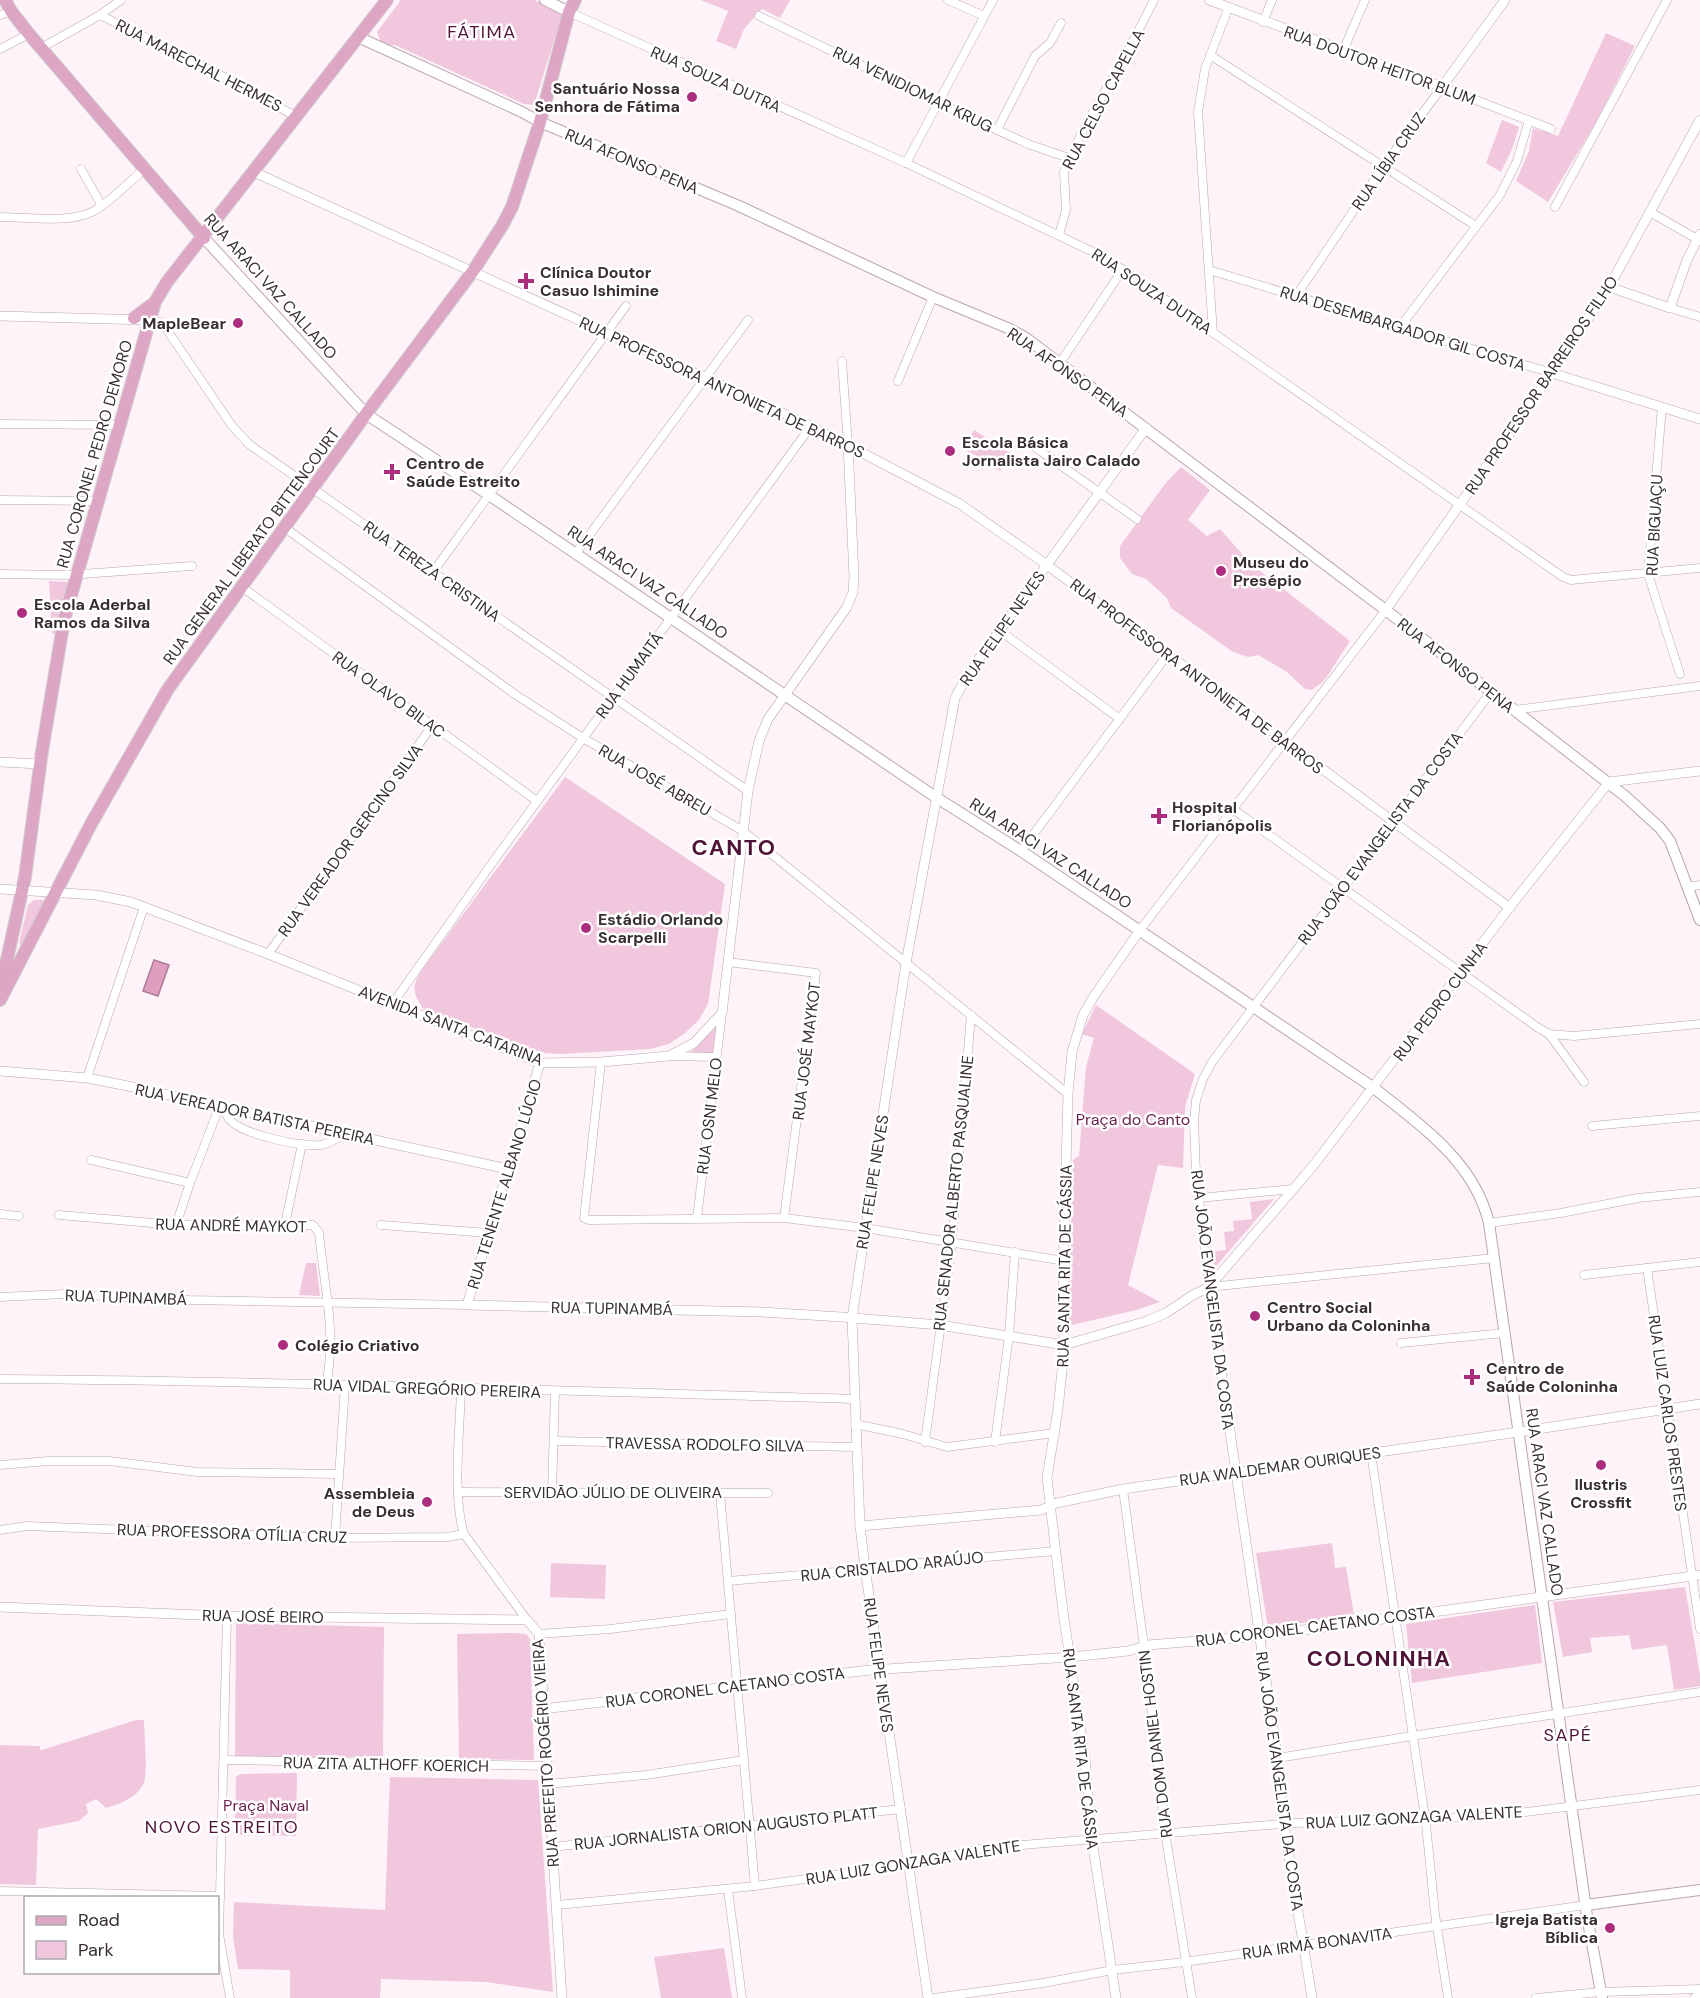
<svg xmlns="http://www.w3.org/2000/svg" width="1700" height="1998" font-family="'DM Sans',sans-serif">
	<rect width="100%" height="100%" fill="#fdf3f8"/>
	<g fill="#f0c7dc">
		<path d="M401,0H534L563,12L534,105L524,104L395,45H386L381,43L377,32Z"/>
		<path d="M701,0H790L780,18L762,9L744,29L736,49L716,41L728,11Z"/>
		<path d="M1606,33L1635,46L1595,124L1548,202L1516,181L1529,151L1533,128L1558,136Z"/>
		<path d="M1502,120L1519,127L1512,149L1501,172L1486,163Z"/>
		<path d="M974,430L1011,453L1000,471L963,448Z"/>
		<path d="M1181,467L1210,490L1188,520L1207,536L1220,529L1250,563L1350,641L1324,681L1312,690L1305,689L1287,672L1258,655L1248,657L1233,652L1171,608L1167,598L1146,579L1132,574L1120,558V546L1165,484Z"/>
		<path d="M49,581L69,582L58,633L55,634L52,633Z"/>
		<path d="M565,777L725,884L708,1004L699,1020L685,1033L669,1044L650,1049L560,1054L545,1053L530,1049L423,1009C413,992 411,989 421,971Z"/>
		<path d="M34,900H43L46,903L23,948L19,943L28,905Z"/>
		<path d="M1096,1005L1195,1074L1185,1107L1183,1168L1158,1165L1128,1285L1160,1302L1136,1310L1072,1325L1068,1323L1073,1160L1079,1156L1086,1067L1094,1038L1082,1034Z"/>
		<path d="M718,1025L713,1053H690Z"/>
		<path d="M1274,1199L1217,1265L1214,1266L1211,1252L1226,1250L1224,1232L1234,1231L1233,1221L1252,1219L1250,1202Z"/>
		<path d="M306,1263H316L320,1296L299,1295Z"/>
		<path d="M1332,1543L1335,1568L1346,1567L1354,1615L1268,1628L1256,1553Z"/>
		<path d="M551,1563L606,1565L605,1599L550,1597Z"/>
		<path d="M1685,1587L1700,1675V1686L1674,1690L1667,1645L1632,1650L1629,1635L1590,1638L1592,1652L1563,1657L1553,1602Z"/>
		<path d="M1535,1605L1542,1663L1412,1683L1406,1624Z"/>
		<path d="M236,1623L384,1627L383,1757H235Z"/>
		<path d="M515,1633L526,1634L530,1639L534,1760L459,1759L457,1634Z"/>
		<path d="M136,1720H144C144,1734 148,1771 144,1782C140,1796 118,1805 106,1808L96,1799L86,1804L88,1813L79,1821L38,1829L36,1885L0,1884V1745L40,1746V1750H42Z"/>
		<path d="M297,1773L296,1836L235,1835L236,1777L240,1774Z"/>
		<path d="M390,1777L538,1780L553,1992L486,1982L381,1979L380,1998H290V1970L238,1969L233,1936L234,1902L385,1910Z"/>
		<path d="M724,1948L732,1998H661L654,1957Z"/>
	</g>
	<path fill="#df9dbf" stroke="#ac7c95" stroke-width="1.5" d="M154,960L169,965L158,996L143,991Z"/>
	<g fill="none" stroke-linecap="round" stroke-linejoin="round">
		<defs>
			<g id="minor">
				<path d="M948,0L984,16"/>
				<path d="M569,12L906,163L1106,258L1563,577L1571,580L1700,568"/>
				<path d="M0,15L11,11"/>
				<path d="M100,15L198,63L297,117"/>
				<path d="M759,16L973,119L1028,144L1069,158"/>
				<path d="M1263,22L1272,0"/>
				<path d="M41,48L100,15L121,0"/>
				<path d="M0,49L29,34"/>
				<path d="M1343,51L1365,0"/>
				<path d="M1210,55L1476,226"/>
				<path d="M997,130L1035,56L1050,43L1061,23"/>
				<path d="M906,163L993,0"/>
				<path d="M81,169L102,206"/>
				<path d="M1555,207L1667,0"/>
				<path d="M1650,212L1697,239"/>
				<path d="M0,217C27,217 69,224 94,211C112,201 128,182 145,169"/>
				<path d="M1059,235L1066,210L1064,172L1082,132L1132,43L1154,0"/>
				<path d="M1209,270L1552,373"/>
				<path d="M1296,296L1383,167L1442,87L1551,129"/>
				<path d="M1670,308L1700,317"/>
				<path d="M149,320L159,322L165,327L232,426L250,445L748,791"/>
				<path d="M1400,327L1500,195L1517,161L1529,120"/>
				<path d="M1213,333L1198,112L1205,69L1228,9"/>
				<path d="M842,361L848,445"/>
				<path d="M1060,363L1123,269"/>
				<path d="M898,381L933,297"/>
				<path d="M1662,407L1648,574L1680,674"/>
				<path d="M0,424L119,425"/>
				<path d="M1029,443L1137,519"/>
				<path d="M0,500L98,501"/>
				<path d="M285,528L516,695L583,738L743,831L1068,1094"/>
				<path d="M576,553L748,320"/>
				<path d="M433,572L626,306"/>
				<path d="M0,574L68,575L192,566"/>
				<path d="M242,587L537,801"/>
				<path d="M999,630L1120,719"/>
				<path d="M1491,692L1212,1062L1203,1079L1196,1100L1194,1122L1196,1173L1209,1287L1494,1258"/>
				<path d="M1514,710L1700,686"/>
				<path d="M1233,809L1537,1027L1549,1034L1574,1036L1700,1024"/>
				<path d="M1021,851L1168,654"/>
				<path d="M1688,887L1700,885"/>
				<path d="M1140,930L1385,611"/>
				<path d="M268,954L432,726"/>
				<path d="M728,962L816,973L784,1218"/>
				<path d="M393,1003L490,866L811,426"/>
				<path d="M1549,1034L1584,1082"/>
				<path d="M670,1056L716,1057"/>
				<path d="M601,1062L584,1218L589,1220L784,1218L865,1228L1064,1261"/>
				<path d="M87,1078L144,907"/>
				<path d="M220,1105C224,1110 227,1117 231,1121C245,1135 301,1147 321,1145C330,1143 338,1138 346,1133"/>
				<path d="M1592,1126L1700,1116"/>
				<path d="M91,1160L190,1183"/>
				<path d="M1199,1198L1293,1189"/>
				<path d="M0,1214L19,1216"/>
				<path d="M59,1215L176,1225H313L319,1233C324,1287 337,1331 326,1386"/>
				<path d="M697,1218L722,1013"/>
				<path d="M1489,1223L1561,1213L1638,1198L1700,1192"/>
				<path d="M285,1224L302,1144"/>
				<path d="M176,1225L190,1183L220,1105"/>
				<path d="M381,1225L489,1233"/>
				<path d="M1647,1268L1700,1629"/>
				<path d="M1584,1275L1700,1262"/>
				<path d="M0,1297L65,1294L189,1300L467,1305"/>
				<path d="M1401,1343L1504,1333"/>
				<path d="M0,1379C285,1381 569,1391 854,1399"/>
				<path d="M461,1388C460,1431 452,1495 464,1534L527,1620"/>
				<path d="M855,1424L903,1434L947,1447L1055,1433"/>
				<path d="M554,1441L856,1447"/>
				<path d="M925,1442L952,1242L971,1015"/>
				<path d="M995,1442L1009,1336L1015,1252"/>
				<path d="M1371,1453L1426,1824L1435,1914L1448,1998"/>
				<path d="M0,1465L49,1461H109L197,1472L338,1474"/>
				<path d="M1123,1489L1145,1654L1165,1832L1192,1998"/>
				<path d="M458,1492L768,1493"/>
				<path d="M552,1492L555,1391"/>
				<path d="M720,1493L755,1886"/>
				<path d="M0,1530L27,1526L335,1538L447,1537L464,1534"/>
				<path d="M335,1538L345,1385"/>
				<path d="M728,1581L859,1570L875,1567L1055,1551"/>
				<path d="M227,1616L219,1934L230,1998"/>
				<path d="M539,1634L610,1629L731,1614"/>
				<path d="M1278,1758L1418,1735L1700,1692"/>
				<path d="M224,1760L547,1766"/>
				<path d="M548,1784L646,1775L744,1760"/>
				<path d="M552,1847L901,1809"/>
				<path d="M728,1889L742,1998"/>
				<path d="M0,1891L220,1896"/>
				<path d="M557,1905L755,1886L907,1865L985,1848L1295,1823L1495,1816L1700,1790"/>
				<path d="M934,1998L1043,1983L1113,1970L1184,1962L1586,1905"/>
				<path d="M1536,1998L1601,1992L1700,1989"/>
				<path d="M1694,1998L1700,1993"/>
			</g>
			<g id="tertiary">
				<path d="M1209,0L1442,87L1505,0"/>
				<path d="M254,172L811,426L960,504L1047,565L1510,908"/>
				<path d="M1609,287L1670,308L1687,260L1700,234"/>
				<path d="M0,316L149,320"/>
				<path d="M1552,373L1700,419"/>
				<path d="M1385,611L1552,373L1609,287L1700,120"/>
				<path d="M0,762L40,764"/>
				<path d="M0,889L96,895L131,902L268,954L540,1063L601,1062L669,1056L694,1043L722,1013L748,791L759,741L768,719L847,607L853,592L854,577L848,445"/>
				<path d="M540,1063L467,1305L762,1312L842,1317L940,1325L1064,1345L1147,1321L1166,1313L1193,1295L1209,1287L1313,1166L1516,899L1609,782L1700,771"/>
				<path d="M0,1071L87,1078L123,1085L508,1169"/>
				<path d="M1209,1287L1280,1776L1282,1813L1312,1998"/>
				<path d="M860,1526L1041,1510L1057,1503L1123,1489L1518,1432L1700,1404"/>
				<path d="M0,1607L227,1616L527,1620L539,1634L562,1998"/>
				<path d="M543,1709L870,1670L1071,1657L1128,1651L1148,1645L1260,1636L1700,1575"/>
				<path d="M928,1998L865,1568L860,1526L852,1318L906,963L955,698L968,674L1146,428"/>
				<path d="M1116,1998L1092,1840L1085,1758L1063,1612L1047,1478L1058,1409L1064,1352L1063,1274L1068,1094L1072,1052L1083,1015L1094,996L1140,930"/>
			</g>
			<g id="secondary">
				<path d="M545,0L569,12"/>
				<path d="M358,37L522,112L540,122L739,206L933,297L1010,329L1026,338L1396,618L1625,796L1660,828L1670,841L1700,920"/>
				<path d="M204,238L366,414L489,495L937,798L1021,851L1374,1088C1421,1126 1474,1161 1489,1223L1587,1916L1602,1998"/>
				<path d="M1586,1905L1700,1890"/>
			</g>
			<g id="primary">
				<path d="M5,0L11,11L29,34L204,238"/>
				<path d="M134,318L154,303"/>
				<path d="M1,987L25,877L42,751L64,620L155,302L167,282L387,0"/>
				<path d="M0,1000L91,824L168,689L366,414L473,271L502,226L512,207L540,122L569,12L575,0"/>
			</g>
		</defs>
		<use href="#minor" stroke="#bba5b0" stroke-width="9"/>
		<use href="#tertiary" stroke="#bba5b0" stroke-width="10"/>
		<use href="#secondary" stroke="#bba5b0" stroke-width="12"/>
		<use href="#primary" stroke="#d3d1d2" stroke-width="14"/>
		<use href="#minor" stroke="#fff" stroke-width="8"/>
		<use href="#tertiary" stroke="#fff" stroke-width="9"/>
		<use href="#secondary" stroke="#fff" stroke-width="10"/>
		<use href="#primary" stroke="#dda6c5" stroke-width="12"/>
	</g>
	<g fill="#ac2d7d" stroke="#fff" stroke-width="2">
		<circle cx="692" cy="97" r="6"/>
		<path d="M523 272h6v6h6v6h-6v6h-6v-6h-6v-6h6z"/>
		<circle cx="238" cy="323" r="6"/>
		<circle cx="950" cy="451" r="6"/>
		<path d="M389 463h6v6h6v6h-6v6h-6v-6h-6v-6h6z"/>
		<circle cx="1221" cy="571" r="6"/>
		<circle cx="22" cy="613" r="6"/>
		<path d="M1156 807h6v6h6v6h-6v6h-6v-6h-6v-6h6z"/>
		<circle cx="586" cy="928" r="6"/>
		<circle cx="1255" cy="1316" r="6"/>
		<circle cx="283" cy="1345" r="6"/>
		<path d="M1469 1368h6v6h6v6h-6v6h-6v-6h-6v-6h6z"/>
		<circle cx="1601" cy="1465" r="6"/>
		<circle cx="427" cy="1502" r="6"/>
		<circle cx="1610" cy="1928" r="6"/>
	</g>
	<g text-anchor="middle" stroke-width="5" stroke-linejoin="round" paint-order="stroke">
		<g font-size="16" fill="#362e32" stroke="#fff">
			<text transform="translate(199 65) rotate(27)" y="6">RUA MARECHAL HERMES</text>
			<text transform="translate(1380 65) rotate(20)" y="6">RUA DOUTOR HEITOR BLUM</text>
			<text transform="translate(716 79) rotate(24)" y="6">RUA SOUZA DUTRA</text>
			<text transform="translate(913 89) rotate(26)" y="6">RUA VENIDIOMAR KRUG</text>
			<text transform="translate(1103 99) rotate(-62)" y="6">RUA CELSO CAPELLA</text>
			<text transform="translate(632 161) rotate(23)" y="6">RUA AFONSO PENA</text>
			<text transform="translate(1388 161) rotate(-55)" y="6">RUA LÍBIA CRUZ</text>
			<text transform="translate(271 286) rotate(48)" y="6">RUA ARACI VAZ CALLADO</text>
			<text transform="translate(1152 291) rotate(34)" y="6">RUA SOUZA DUTRA</text>
			<text transform="translate(1403 328) rotate(17)" y="6">RUA DESEMBARGADOR GIL COSTA</text>
			<text transform="translate(1068 372) rotate(35)" y="6">RUA AFONSO PENA</text>
			<text transform="translate(1541 385) rotate(-56)" y="6">RUA PROFESSOR BARREIROS FILHO</text>
			<text transform="translate(722 387) rotate(25)" y="6">RUA PROFESSORA ANTONIETA DE BARROS</text>
			<text transform="translate(94 454) rotate(-74)" y="6">RUA CORONEL PEDRO DEMORO</text>
			<text transform="translate(1654 525) rotate(-87)" y="6">RUA BIGUAÇU</text>
			<text transform="translate(251 546) rotate(-54)" y="6">RUA GENERAL LIBERATO BITTENCOURT</text>
			<text transform="translate(432 571) rotate(35)" y="6">RUA TEREZA CRISTINA</text>
			<text transform="translate(648 582) rotate(34)" y="6">RUA ARACI VAZ CALLADO</text>
			<text transform="translate(1002 628) rotate(-55)" y="6">RUA FELIPE NEVES</text>
			<text transform="translate(1456 665) rotate(38)" y="6">RUA AFONSO PENA</text>
			<text transform="translate(629 675) rotate(-54)" y="6">RUA HUMAITÁ</text>
			<text transform="translate(1197 676) rotate(37)" y="6">RUA PROFESSORA ANTONIETA DE BARROS</text>
			<text transform="translate(389 694) rotate(36)" y="6">RUA OLAVO BILAC</text>
			<text transform="translate(655 780) rotate(30)" y="6">RUA JOSÉ ABREU</text>
			<text transform="translate(1380 838) rotate(-53)" y="6">RUA JOÃO EVANGELISTA DA COSTA</text>
			<text transform="translate(350 840) rotate(-54)" y="6">RUA VEREADOR GERCINO SILVA</text>
			<text transform="translate(1051 853) rotate(33)" y="6">RUA ARACI VAZ CALLADO</text>
			<text transform="translate(1440 1001) rotate(-53)" y="6">RUA PEDRO CUNHA</text>
			<text transform="translate(451 1025) rotate(21)" y="6">AVENIDA SANTA CATARINA</text>
			<text transform="translate(806 1051) rotate(-83)" y="6">RUA JOSÉ MAYKOT</text>
			<text transform="translate(255 1114) rotate(12)" y="6">RUA VEREADOR BATISTA PEREIRA</text>
			<text transform="translate(709 1116) rotate(-83)" y="6">RUA OSNI MELO</text>
			<text transform="translate(872 1182) rotate(-81)" y="6">RUA FELIPE NEVES</text>
			<text transform="translate(504 1184) rotate(-73)" y="6">RUA TENENTE ALBANO LÚCIO</text>
			<text transform="translate(953 1193) rotate(-84)" y="6">RUA SENADOR ALBERTO PASQUALINE</text>
			<text transform="translate(231 1225) rotate(1)" y="6">RUA ANDRÉ MAYKOT</text>
			<text transform="translate(1064 1266) rotate(-89)" y="6">RUA SANTA RITA DE CÁSSIA</text>
			<text transform="translate(126 1297) rotate(2)" y="6">RUA TUPINAMBÁ</text>
			<text transform="translate(1213 1300) rotate(83)" y="6">RUA JOÃO EVANGELISTA DA COSTA</text>
			<text transform="translate(612 1308) rotate(1)" y="6">RUA TUPINAMBÁ</text>
			<text transform="translate(427 1388) rotate(2)" y="6">RUA VIDAL GREGÓRIO PEREIRA</text>
			<text transform="translate(1668 1413) rotate(82)" y="6">RUA LUIZ CARLOS PRESTES</text>
			<text transform="translate(705 1444) rotate(1)" y="6">TRAVESSA RODOLFO SILVA</text>
			<text transform="translate(1280 1466) rotate(-8)" y="6">RUA WALDEMAR OURIQUES</text>
			<text x="613" y="1498">SERVIDÃO JÚLIO DE OLIVEIRA</text>
			<text transform="translate(1545 1502) rotate(82)" y="6">RUA ARACI VAZ CALLADO</text>
			<text transform="translate(232 1533) rotate(2)" y="6">RUA PROFESSORA OTÍLIA CRUZ</text>
			<text transform="translate(892 1566) rotate(-6)" y="6">RUA CRISTALDO ARAÚJO</text>
			<text transform="translate(263 1616) rotate(1)" y="6">RUA JOSÉ BEIRO</text>
			<text transform="translate(1315 1626) rotate(-7)" y="6">RUA CORONEL CAETANO COSTA</text>
			<text transform="translate(879 1665) rotate(82)" y="6">RUA FELIPE NEVES</text>
			<text transform="translate(725 1687) rotate(-7)" y="6">RUA CORONEL CAETANO COSTA</text>
			<text transform="translate(1155 1744) rotate(-97)" y="6">RUA DOM DANIEL HOSTIN</text>
			<text transform="translate(1081 1749) rotate(83)" y="6">RUA SANTA RITA DE CÁSSIA</text>
			<text transform="translate(545 1753) rotate(-94)" y="6">RUA PREFEITO ROGÉRIO VIEIRA</text>
			<text transform="translate(386 1764) rotate(1)" y="6">RUA ZITA ALTHOFF KOERICH</text>
			<text transform="translate(1280 1781) rotate(82)" y="6">RUA JOÃO EVANGELISTA DA COSTA</text>
			<text transform="translate(1414 1817) rotate(-3)" y="6">RUA LUIZ GONZAGA VALENTE</text>
			<text transform="translate(726 1828) rotate(-6)" y="6">RUA JORNALISTA ORION AUGUSTO PLATT</text>
			<text transform="translate(913 1862) rotate(-9)" y="6">RUA LUIZ GONZAGA VALENTE</text>
			<text transform="translate(1317 1943) rotate(-8)" y="6">RUA IRMÃ BONAVITA</text>
		</g>
		<g font-size="16" font-weight="bold" fill="#362e32" stroke="#fff" text-anchor="start">
			<text x="680" y="94" text-anchor="end">Santuário Nossa<tspan x="680" dy="18">Senhora de Fátima</tspan></text>
			<text x="540" y="278">Clínica Doutor<tspan x="540" dy="18">Casuo Ishimine</tspan></text>
			<text x="226" y="329" text-anchor="end">MapleBear</text>
			<text x="962" y="448">Escola Básica<tspan x="962" dy="18">Jornalista Jairo Calado</tspan></text>
			<text x="406" y="469">Centro de<tspan x="406" dy="18">Saúde Estreito</tspan></text>
			<text x="1233" y="568">Museu do<tspan x="1233" dy="18">Presépio</tspan></text>
			<text x="34" y="610">Escola Aderbal<tspan x="34" dy="18">Ramos da Silva</tspan></text>
			<text x="1172" y="813">Hospital<tspan x="1172" dy="18">Florianópolis</tspan></text>
			<text x="598" y="925">Estádio Orlando<tspan x="598" dy="18">Scarpelli</tspan></text>
			<text x="1267" y="1313">Centro Social<tspan x="1267" dy="18">Urbano da Coloninha</tspan></text>
			<text x="295" y="1351">Colégio Criativo</text>
			<text x="1486" y="1374">Centro de<tspan x="1486" dy="18">Saúde Coloninha</tspan></text>
			<text x="1601" y="1490" text-anchor="middle">Ilustris<tspan x="1601" dy="18">Crossfit</tspan></text>
			<text x="415" y="1499" text-anchor="end">Assembleia<tspan x="415" dy="18">de Deus</tspan></text>
			<text x="1598" y="1925" text-anchor="end">Igreja Batista<tspan x="1598" dy="18">Bíblica</tspan></text>
		</g>
		<g font-size="16" fill="#6a1e4c" stroke="#fff">
			<text x="1133" y="1125">Praça do Canto</text>
			<text x="266" y="1811">Praça Naval</text>
		</g>
		<g font-size="18" letter-spacing="1.5" fill="#4f1338" stroke="#fff">
			<text x="482" y="38">FÁTIMA</text>
			<text x="1568" y="1741">SAPÉ</text>
			<text x="222" y="1833">NOVO ESTREITO</text>
		</g>
		<g font-size="22" font-weight="bold" letter-spacing="1.5" fill="#4f1338" stroke="#fff">
			<text x="734" y="855">CANTO</text>
			<text x="1379" y="1666">COLONINHA</text>
		</g>
	</g>
	<rect x="24" y="1896" width="195" height="78" fill="#ffffff" stroke="#afabad" stroke-width="1.5"/>
	<rect x="36" y="1916" width="30" height="9" fill="#dda6c5" stroke="#afabad" stroke-width="1.5"/>
	<text x="78" y="1926" font-size="18" fill="#362e32">Road</text>
	<rect x="36" y="1941" width="30" height="18" fill="#f0c7dc" stroke="#afabad" stroke-width="1.5"/>
	<text x="78" y="1956" font-size="18" fill="#362e32">Park</text>
</svg>
